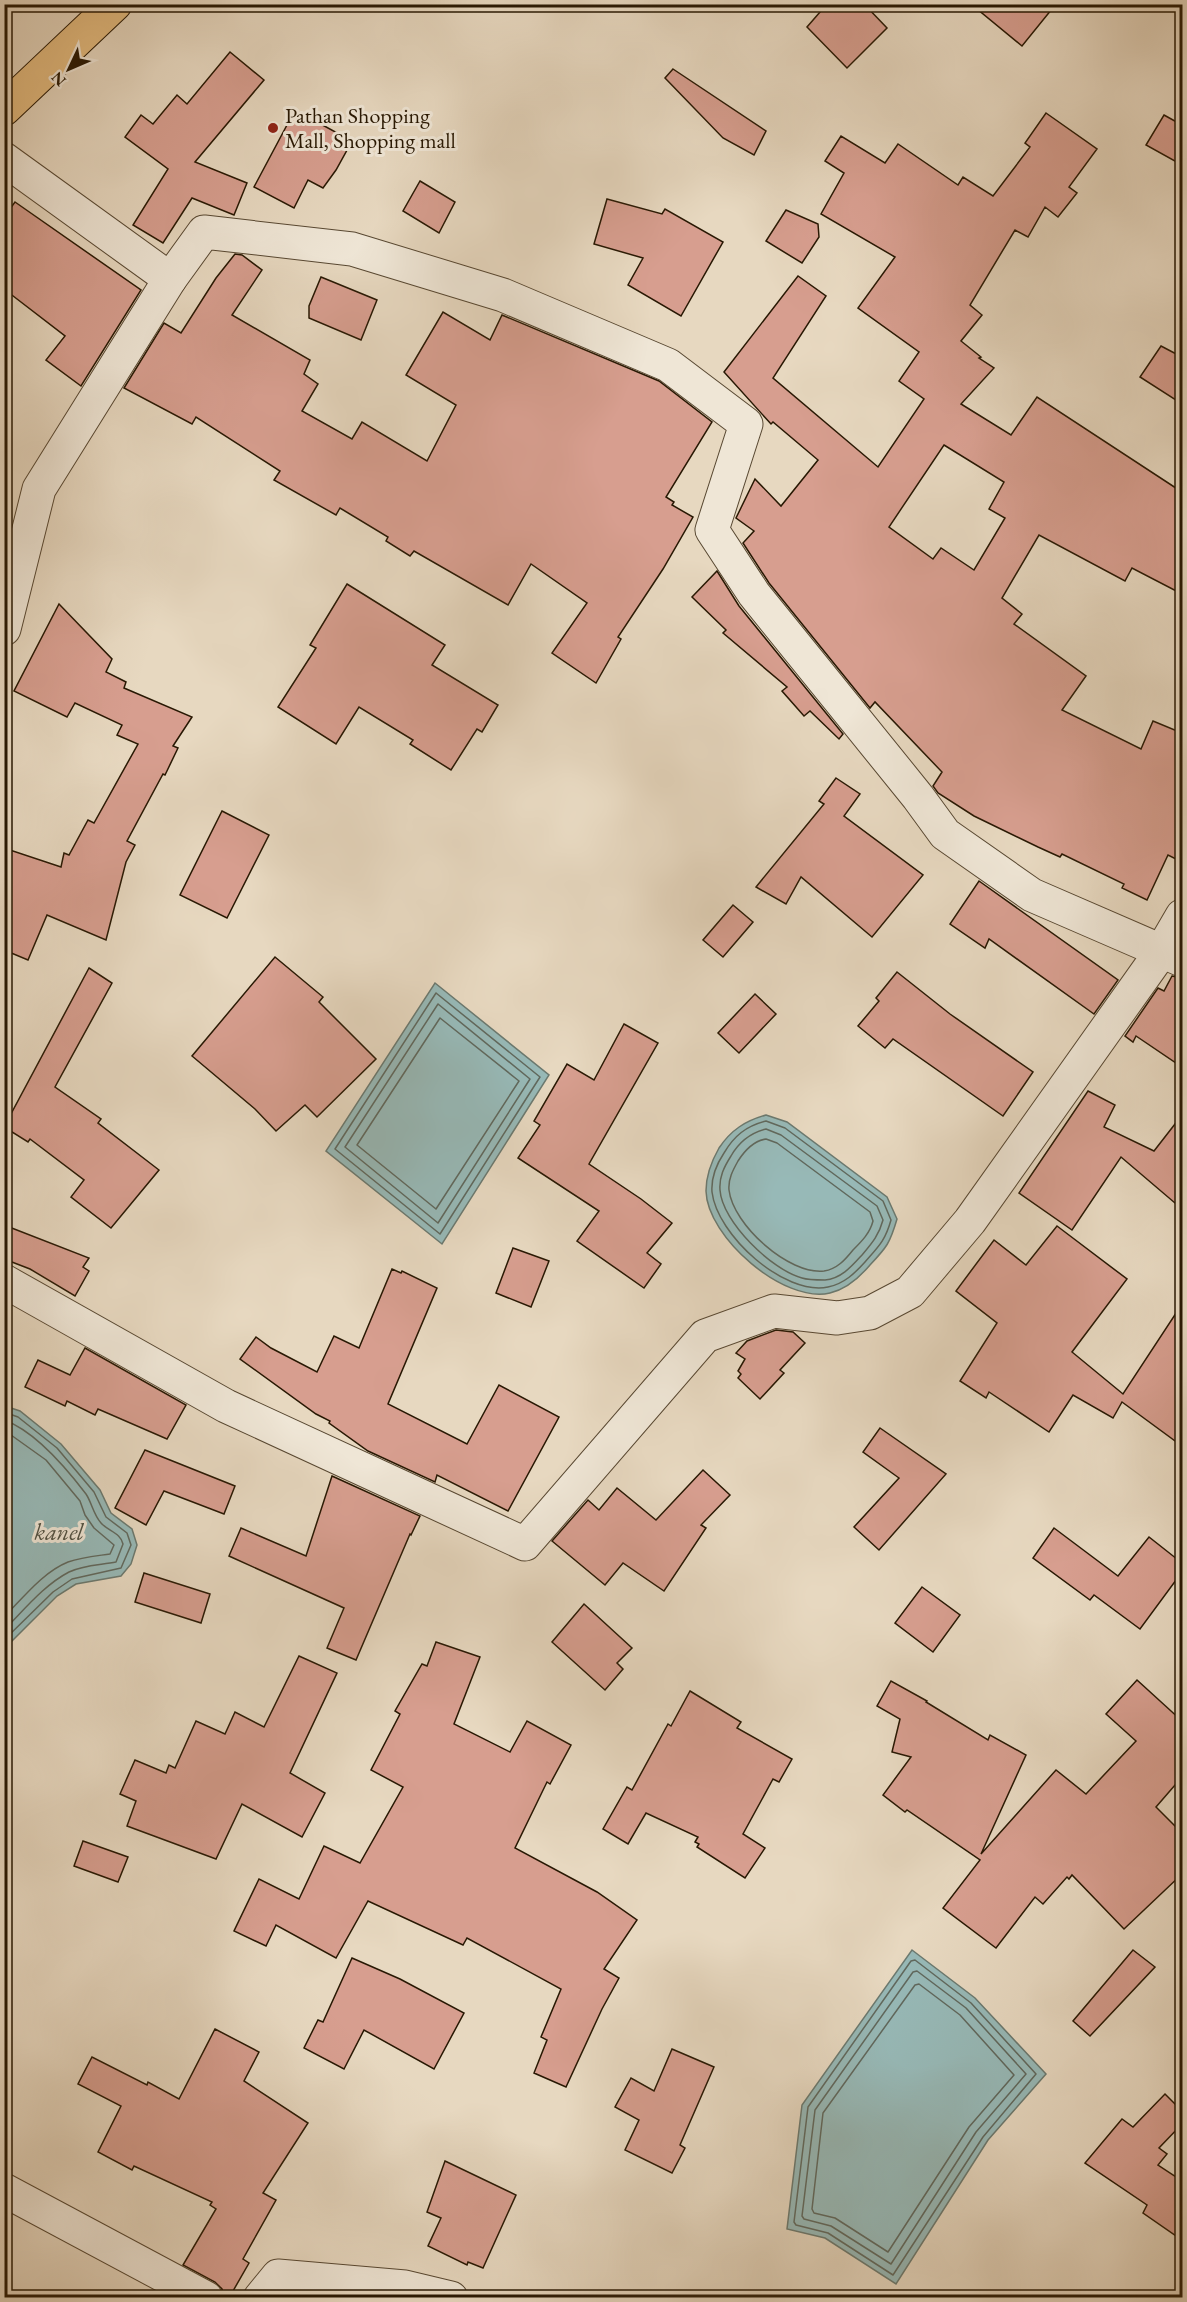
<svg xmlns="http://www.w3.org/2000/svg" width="1187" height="2302" font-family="'EB Garamond',serif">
	<rect width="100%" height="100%" fill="#e7d8c0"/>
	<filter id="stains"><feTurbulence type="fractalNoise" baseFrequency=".00333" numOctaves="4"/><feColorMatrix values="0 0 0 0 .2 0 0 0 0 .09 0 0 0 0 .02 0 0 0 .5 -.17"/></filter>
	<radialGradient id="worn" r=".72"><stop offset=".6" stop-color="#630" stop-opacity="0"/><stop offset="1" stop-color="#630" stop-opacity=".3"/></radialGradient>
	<g fill="#97b9b7" stroke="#6b796f" stroke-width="1.5">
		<path d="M435,983L549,1075L442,1244L326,1151Z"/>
		<path d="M766,1115L787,1122L887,1197L897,1219C890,1243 887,1247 870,1265C859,1278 847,1289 830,1293C784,1304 707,1237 706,1191C706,1175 711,1162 719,1148C731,1130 745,1121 766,1115Z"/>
		<path d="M5,1406L20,1411L61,1444L100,1490L111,1513L132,1529L137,1545L131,1564L121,1576L76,1584L57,1596L5,1648Z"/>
		<path d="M912,1950L975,1998L1046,2074L988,2140L896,2284L825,2238L787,2229L802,2105Z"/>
	</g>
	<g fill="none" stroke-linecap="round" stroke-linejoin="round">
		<g stroke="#60685d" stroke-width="1.5">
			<path d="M436,993L540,1077L440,1234L335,1149Z"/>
			<path d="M438,1004L530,1079L438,1223L345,1147Z"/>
			<path d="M440,1018L519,1081L436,1209L357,1145Z"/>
			<path d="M766,1121L785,1128L883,1201L891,1220C885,1241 879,1246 865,1262C855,1273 844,1284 828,1287C784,1296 717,1235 712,1192C711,1178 716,1165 724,1153C734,1136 746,1126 766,1121Z"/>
			<path d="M766,1129L781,1135L877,1206L883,1220C879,1235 872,1243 862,1255C852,1266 841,1279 825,1280C818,1280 808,1280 802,1278C772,1270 722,1222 720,1190C719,1177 724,1167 731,1156C739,1142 750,1133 766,1129Z"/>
			<path d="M766,1139L777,1143L870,1212L873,1221C870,1233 862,1241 853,1250C845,1260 837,1269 824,1271C789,1275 733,1225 729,1190C728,1179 733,1170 738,1161C745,1150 753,1141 766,1139Z"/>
			<path d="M4,1412L18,1417L57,1448L94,1492L106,1517L127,1533L131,1545L121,1568L72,1579L53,1592L4,1640"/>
			<path d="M4,1420C35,1431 67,1469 86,1494C92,1503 93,1514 101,1523C108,1531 121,1533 123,1544L116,1562C101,1565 83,1565 69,1572C44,1585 24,1610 4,1630"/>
			<path d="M4,1430L46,1460L80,1501L85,1515L94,1528L114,1545L110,1554C96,1556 82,1557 68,1562C43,1572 23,1598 4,1617"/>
			<path d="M915,1960L971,2003L1036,2074L983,2137L893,2275L828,2233L796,2225L794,2222L808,2107L911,1961Z"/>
			<path d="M917,1971L966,2008L1026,2074L976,2132L891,2264L831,2226L804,2219L802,2216L815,2110L913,1972Z"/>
			<path d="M919,1984L960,2015L1014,2075L969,2127L888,2252L835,2218L814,2213L812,2209L823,2113L915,1985Z"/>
		</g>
	</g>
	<g fill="#d79e8f" stroke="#281803" stroke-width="1.5" fill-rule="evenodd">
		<path d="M827,4H864L887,28L847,68L807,27Z"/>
		<path d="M971,4H1056L1022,46Z"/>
		<path d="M230,52L264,80L195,162L247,183L234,215L192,198L163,243L133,225L168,169L125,137L141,115L153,124L177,95L187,104Z"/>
		<path d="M673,69L766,131L754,155L723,138L665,78Z"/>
		<path d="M295,110L352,141L336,170L323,188L308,180L294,208L254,187Z"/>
		<path d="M1046,113L1097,149L1069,187L1077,193L1058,217L1045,207L1028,237L1015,230L970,305L982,315L961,341L981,357L979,358L994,368L961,404L1011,435L1037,397L1182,492V594L1132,568L1125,581L1039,535L1002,598L1022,614L1014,624L1086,676L1062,710L1141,749L1153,721L1182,733V862L1168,855L1147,900L1122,888L1124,884L1062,854L1060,857L1038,847L974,816L938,793L933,786L942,772L875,702L870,708L769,583L743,543L754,531L736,518L755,479L781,506L818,460L773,422L771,424L724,372L798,276L826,296L773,378L878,467L924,399L899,381L919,352L858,308L895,257L821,214L844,173L825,161L841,136L885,163L898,144L958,185L963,177L993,196L1030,147L1025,143ZM944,445L1004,482L989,509L1005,518L974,570L941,548L933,559L889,527Z"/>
		<path d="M1164,115L1182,125V165L1146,145Z"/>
		<path d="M420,181L455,202L439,233L403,211Z"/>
		<path d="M607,199L662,214L665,209L723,242L681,316L628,285L643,258L594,244Z"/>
		<path d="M15,202L141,290L81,386L46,360L65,336L4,289V217Z"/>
		<path d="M786,210L818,224L819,237L802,263L766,241Z"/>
		<path d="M235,254L242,255L262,270L232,315L310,360L304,374L318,384L302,411L352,439L362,422L427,461L456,405L406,375L443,312L490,340L502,315L659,381L712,422L666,497L674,502L672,505L693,517L663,569L618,637L621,639L596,683L552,653L587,603L531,564L508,605L414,551L410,556L386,541L388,537L340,508L336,515L274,480L280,471L196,417L192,424L124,388L164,323L181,333L216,278Z"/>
		<path d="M321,277L377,300L361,340L309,318V306Z"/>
		<path d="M1161,346L1182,357V404L1140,377Z"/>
		<path d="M717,571L739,606L843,734L839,739L810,711L804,716L782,691L787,687L723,633L726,630L692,597Z"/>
		<path d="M347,584L445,645L432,665L498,705L482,732L477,729L451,770L410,744L413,740L359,707L336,744L278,707L316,648L310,645Z"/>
		<path d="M59,604L112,659L106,672L126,682L124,688L192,717L173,746L178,748L165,775L163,774L127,841L135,845L126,862L106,940L47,915L28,960L4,950V848L61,867L64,853L69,855L88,820L94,823L138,744L117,735L122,725L75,703L67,717L14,691Z"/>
		<path d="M836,778L860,794L844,816L923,875L872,937L801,877L786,904L756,887L824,804L819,801Z"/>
		<path d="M222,811L269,835L227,918L180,895Z"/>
		<path d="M979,881L1118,980L1094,1014L989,939L985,948L950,924Z"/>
		<path d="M733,905L753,922L723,957L703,940Z"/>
		<path d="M275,957L323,997L319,1002L376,1059L317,1117L305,1105L276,1131L255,1109L192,1056Z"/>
		<path d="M89,968L112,983L55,1087L101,1119L98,1123L159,1170L111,1228L71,1197L84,1180L30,1139L28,1142L4,1127Z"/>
		<path d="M897,972L950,1014L1033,1072L1003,1116L893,1039L885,1048L858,1026L879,1001L876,998Z"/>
		<path d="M1172,976L1182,978V1067L1136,1036L1133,1042L1125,1036L1158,988L1164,991Z"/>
		<path d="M755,994L776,1014L739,1053L718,1033Z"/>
		<path d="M624,1024L658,1043L589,1164L641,1199L672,1223L647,1253L661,1264L644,1288L577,1241L599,1211L518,1158L540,1125L534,1121L567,1064L594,1080Z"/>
		<path d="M1088,1091L1115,1105L1104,1127L1154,1151L1182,1115V1209L1121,1157L1072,1230L1019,1193Z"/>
		<path d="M4,1225L89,1258L83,1267L89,1271L75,1296L30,1269L4,1259Z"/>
		<path d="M1057,1226L1127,1279L1072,1352L1123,1394L1182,1304V1446L1122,1402L1113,1418L1073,1395L1049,1432L989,1392L986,1398L960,1381L997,1323L956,1291L994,1240L1026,1265Z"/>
		<path d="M513,1248L549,1261L531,1307L496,1293Z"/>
		<path d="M392,1269L401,1273L402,1271L437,1288L388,1404L467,1444L499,1385L559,1417L508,1511L437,1475L435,1482L368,1451L329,1423L330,1421L316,1414L240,1359L256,1337L271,1348L317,1372L334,1336L359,1348Z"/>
		<path d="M776,1330L793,1332L805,1343L780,1370L784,1373L760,1399L738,1378L741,1374L738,1371L745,1359L736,1353L747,1341Z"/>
		<path d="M85,1348L186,1405L167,1439L98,1409L95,1415L67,1401L65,1406L25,1387L38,1360L70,1375Z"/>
		<path d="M880,1428L946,1474L879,1550L854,1527L899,1478L863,1452Z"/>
		<path d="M145,1450L235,1486L224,1514L164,1491L146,1525L115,1508Z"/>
		<path d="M703,1470L730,1495L701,1525L706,1528L664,1591L623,1563L605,1585L552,1541L588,1500L599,1510L617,1488L656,1520Z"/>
		<path d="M332,1476L420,1516L411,1535L410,1534L356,1660L327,1648L344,1608L229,1556L241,1528L306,1556Z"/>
		<path d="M1054,1528L1118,1576L1149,1537L1182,1563V1572L1140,1629L1094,1595L1090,1600L1033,1558Z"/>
		<path d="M144,1573L210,1594L201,1623L135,1602Z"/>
		<path d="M922,1587L960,1615L933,1652L895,1623Z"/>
		<path d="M584,1604L632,1648L617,1663L623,1669L605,1690L552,1642Z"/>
		<path d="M436,1642L480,1657L454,1724L510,1752L527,1721L571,1745L550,1784L547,1782L515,1848L597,1892L637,1920L604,1969L619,1978L602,2009L566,2087L534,2073L547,2040L541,2037L561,1989L467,1938L463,1945L368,1901L336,1958L276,1925L266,1946L234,1931L259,1879L299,1899L324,1846L360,1863L403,1787L371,1770L400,1714L395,1711L422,1664L427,1666Z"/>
		<path d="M299,1656L337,1673L290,1773L325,1793L302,1837L242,1804L216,1859L127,1826L136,1801L120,1794L135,1760L166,1773L169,1765L175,1768L196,1721L225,1734L235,1712L264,1727Z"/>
		<path d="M1137,1680L1182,1721V1777L1156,1807L1182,1833V1874L1124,1929L1072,1875L1069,1879L1067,1877L1043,1904L1035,1897L996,1948L943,1908L980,1860L907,1810L905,1812L883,1795L911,1757L892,1752L900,1719L877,1706L891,1681L927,1701L926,1702L988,1740L990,1735L1026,1755L981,1854L1056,1770L1086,1794L1136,1741L1106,1714Z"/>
		<path d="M690,1691L741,1722L737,1728L792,1759L779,1782L773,1779L743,1834L765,1848L745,1878L697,1847L699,1844L695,1842L698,1837L646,1813L628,1844L603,1829L627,1787L632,1790L668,1724L671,1726Z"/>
		<path d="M83,1841L128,1857L118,1882L74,1866Z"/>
		<path d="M1133,1950L1155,1967L1090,2036L1073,2021Z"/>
		<path d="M352,1958L400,1979L464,2013L434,2069L364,2030L344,2069L304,2048L318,2020L323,2022Z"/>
		<path d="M215,2029L259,2052L244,2081L308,2123L263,2193L276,2200L243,2259L249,2263L229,2298H225L222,2289L215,2282L183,2265L216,2209L210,2205L212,2202L134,2166L132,2170L98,2152L121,2106L78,2084L92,2057L147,2085L148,2082L179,2099Z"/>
		<path d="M672,2049L714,2067L680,2145L685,2148L672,2173L625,2150L639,2120L615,2107L631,2078L654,2091Z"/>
		<path d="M1165,2094L1182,2111V2124L1159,2148L1167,2154L1158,2165L1182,2181V2240L1143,2213L1147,2205L1085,2163L1122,2119L1133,2127Z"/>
		<path d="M445,2161L516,2195L483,2268L468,2262L467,2265L428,2246L441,2218L427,2212Z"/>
	</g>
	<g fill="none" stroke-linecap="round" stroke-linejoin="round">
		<defs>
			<g id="minor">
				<path d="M4,159L170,279L204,232L352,249L503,295L668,365L746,424L712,530L754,594L918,797L945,834L1032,895L1182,960"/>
				<path d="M4,629L39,489L170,279"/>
				<path d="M4,1281L226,1406L525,1544L705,1336L774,1311L837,1318L870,1313L910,1292L970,1221L1161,952L1182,916"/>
				<path d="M4,2190L206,2298"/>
				<path d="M260,2298L278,2276L405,2287L451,2298"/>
			</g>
			<path id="major" d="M4,109L115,4"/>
		</defs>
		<use href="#minor" stroke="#584832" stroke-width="35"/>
		<use href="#major" stroke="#281803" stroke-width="35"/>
		<use href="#minor" stroke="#efe6d6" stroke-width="33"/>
		<use href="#major" stroke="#e4bc80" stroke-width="33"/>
	</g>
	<circle fill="#8f2418" stroke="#efe6d6" stroke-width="2" cx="273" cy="128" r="6"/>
	<g text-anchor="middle" stroke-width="6" stroke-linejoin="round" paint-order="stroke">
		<g font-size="22" fill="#281803" stroke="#efe6d6" text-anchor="start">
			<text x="285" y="123">Pathan Shopping<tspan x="285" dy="25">Mall, Shopping mall</tspan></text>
		</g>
		<g font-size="24" font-style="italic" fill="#4f5042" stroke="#efe6d6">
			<text x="59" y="1540">kanel</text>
		</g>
	</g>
	<rect width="1187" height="2302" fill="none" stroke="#e7d8c0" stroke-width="24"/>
	<rect x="6" y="6" width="1175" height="2290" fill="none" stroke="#281803" stroke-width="3"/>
	<rect x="12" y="12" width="1163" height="2278" fill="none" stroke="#281803" stroke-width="1.5"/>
	<g transform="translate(69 69) rotate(226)" stroke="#efe6d6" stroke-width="4.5" paint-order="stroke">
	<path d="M0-4.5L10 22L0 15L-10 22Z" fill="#281803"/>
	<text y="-9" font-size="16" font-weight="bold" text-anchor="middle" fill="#281803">N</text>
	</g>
	<rect width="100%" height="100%" filter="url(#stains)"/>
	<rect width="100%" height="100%" fill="url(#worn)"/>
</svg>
